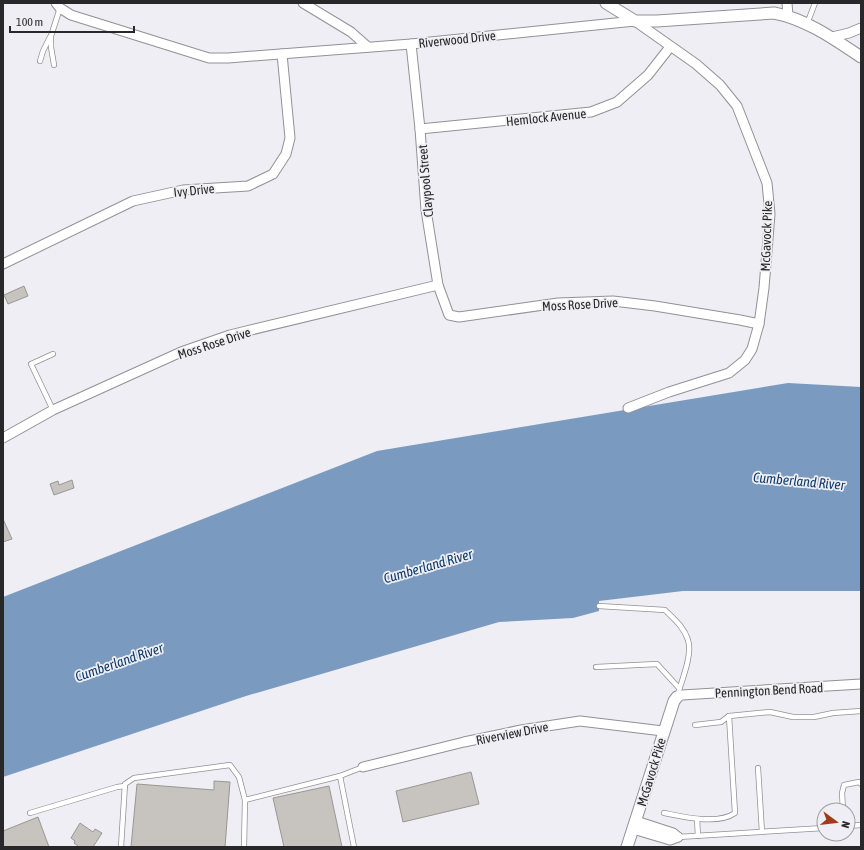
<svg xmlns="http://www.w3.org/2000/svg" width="864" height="850" font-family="'Asap Condensed',sans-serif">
	<rect width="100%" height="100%" fill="#eeeef4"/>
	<path fill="#7b9ac0" d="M788,383L861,387V591H683L599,601V611L573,618L499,622L246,696L3,777V597L377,451Z"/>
	<g fill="#c7c3be" stroke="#9a9792">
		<path d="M24,286L28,296L8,304L4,295Z"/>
		<path d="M72,480L74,488L54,495L50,484L58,481L59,485Z"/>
		<path d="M3,519L12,539L3,542Z"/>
		<path d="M471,772L479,804L403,822L396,791Z"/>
		<path d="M214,781L230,782L225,847H131L137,784L214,790Z"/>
		<path d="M329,786L342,847H284L273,798Z"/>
		<path d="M38,817L49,847H3V831Z"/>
		<path d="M80,823L93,832L95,829L102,833L93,847H79L74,843L75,841L71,838Z"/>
	</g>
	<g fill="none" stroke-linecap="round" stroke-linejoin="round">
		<defs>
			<g id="service">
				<path d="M807,24L815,3"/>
				<path d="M40,61L43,51L50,37"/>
				<path d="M54,65L51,47V36L60,8"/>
				<path d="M53,410L31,364L53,354"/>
				<path d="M599,606L665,610C674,619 684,627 688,640C693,655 681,682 677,697"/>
				<path d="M596,667L657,664L679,688"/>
				<path d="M695,725L721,722L729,716L770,712L793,717H814L833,713L861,711"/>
				<path d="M758,768L762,832"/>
				<path d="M340,776L363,767"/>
				<path d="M843,810L842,793L844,785L859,782L861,784"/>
				<path d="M30,813L117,787L125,786"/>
				<path d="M664,813C684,817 718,825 735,813L729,716"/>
				<path d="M697,819L698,836"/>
				<path d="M848,826L861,825"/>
				<path d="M678,837L824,828"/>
				<path d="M121,847L125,784L134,778L230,765L239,777L245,800L340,776L354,847"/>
				<path d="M244,847L245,800"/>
			</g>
			<g id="minor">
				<path d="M56,3L60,8L71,15L209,58H228L411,44L635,21L696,64L720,85L737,106L767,183L770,214L764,288L759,324L752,349L745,360L729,373L669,392L628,408"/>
				<path d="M303,3L351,32L368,47"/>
				<path d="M787,3L788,16"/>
				<path d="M832,37L849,33L861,28"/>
				<path d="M411,44L420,129L426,210L438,285L449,315L459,317L558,303L613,301L655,306L740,320L759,324"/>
				<path d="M420,129L591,112L617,102L648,75L670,47"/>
				<path d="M3,264L133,201L183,190L248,186L273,174L286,154L290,138L282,54"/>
				<path d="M3,438L53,410L181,352L230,335L438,285"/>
				<path d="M677,697L682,695L861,684"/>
				<path d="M363,767L464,742L521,730L580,721L663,731"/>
				<path d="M636,821L673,833L678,837"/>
				<path d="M633,829L670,840L678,837"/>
			</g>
			<g id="tertiary">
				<path d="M606,3L635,21H657L774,13C806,19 834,39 861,57"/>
				<path d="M627,847L674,701L677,697"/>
			</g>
		</defs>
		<use href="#service" stroke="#919196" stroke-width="6"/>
		<use href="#minor" stroke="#919196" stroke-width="11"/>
		<use href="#tertiary" stroke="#919196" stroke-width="13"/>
		<use href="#service" stroke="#fff" stroke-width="4.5"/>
		<use href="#minor" stroke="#fff" stroke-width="9"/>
		<use href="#tertiary" stroke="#fff" stroke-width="11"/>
	</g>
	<g text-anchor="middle" stroke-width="3.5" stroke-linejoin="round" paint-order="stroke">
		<g font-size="13" fill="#28282a" stroke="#eeeef4">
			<text transform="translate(457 39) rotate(-6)" y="5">Riverwood Drive</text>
			<text transform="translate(546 117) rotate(-6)" y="5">Hemlock Avenue</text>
			<text transform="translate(425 181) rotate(-95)" y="5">Claypool Street</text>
			<text transform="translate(194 190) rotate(-6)" y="5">Ivy Drive</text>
			<text transform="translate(766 236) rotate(-88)" y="5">McGavock Pike</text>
			<text transform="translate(580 304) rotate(-3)" y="5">Moss Rose Drive</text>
			<text transform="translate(214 343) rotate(-18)" y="5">Moss Rose Drive</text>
			<text transform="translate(769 690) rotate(-3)" y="5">Pennington Bend Road</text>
			<text transform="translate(512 733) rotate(-11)" y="5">Riverview Drive</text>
			<text transform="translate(651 772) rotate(-73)" y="5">McGavock Pike</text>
		</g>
		<g font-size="14" font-style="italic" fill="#0e3b6b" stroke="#eeeef4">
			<text transform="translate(799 481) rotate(5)" y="5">Cumberland River</text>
			<text transform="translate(428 566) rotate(-16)" y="5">Cumberland River</text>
			<text transform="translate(119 662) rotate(-19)" y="5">Cumberland River</text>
		</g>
	</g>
	<rect width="864" height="850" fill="none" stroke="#28282a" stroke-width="8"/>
	<g transform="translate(836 822) rotate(105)"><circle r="19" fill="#eeeef4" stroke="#9f9fa3"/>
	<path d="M0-3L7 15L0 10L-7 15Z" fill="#a13a19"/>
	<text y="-6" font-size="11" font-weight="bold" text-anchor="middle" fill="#28282a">N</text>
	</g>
	<path d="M10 26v6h124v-6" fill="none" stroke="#28282a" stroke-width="2"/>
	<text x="16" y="26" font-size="12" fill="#28282a" stroke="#eeeef4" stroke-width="3" paint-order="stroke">100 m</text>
</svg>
